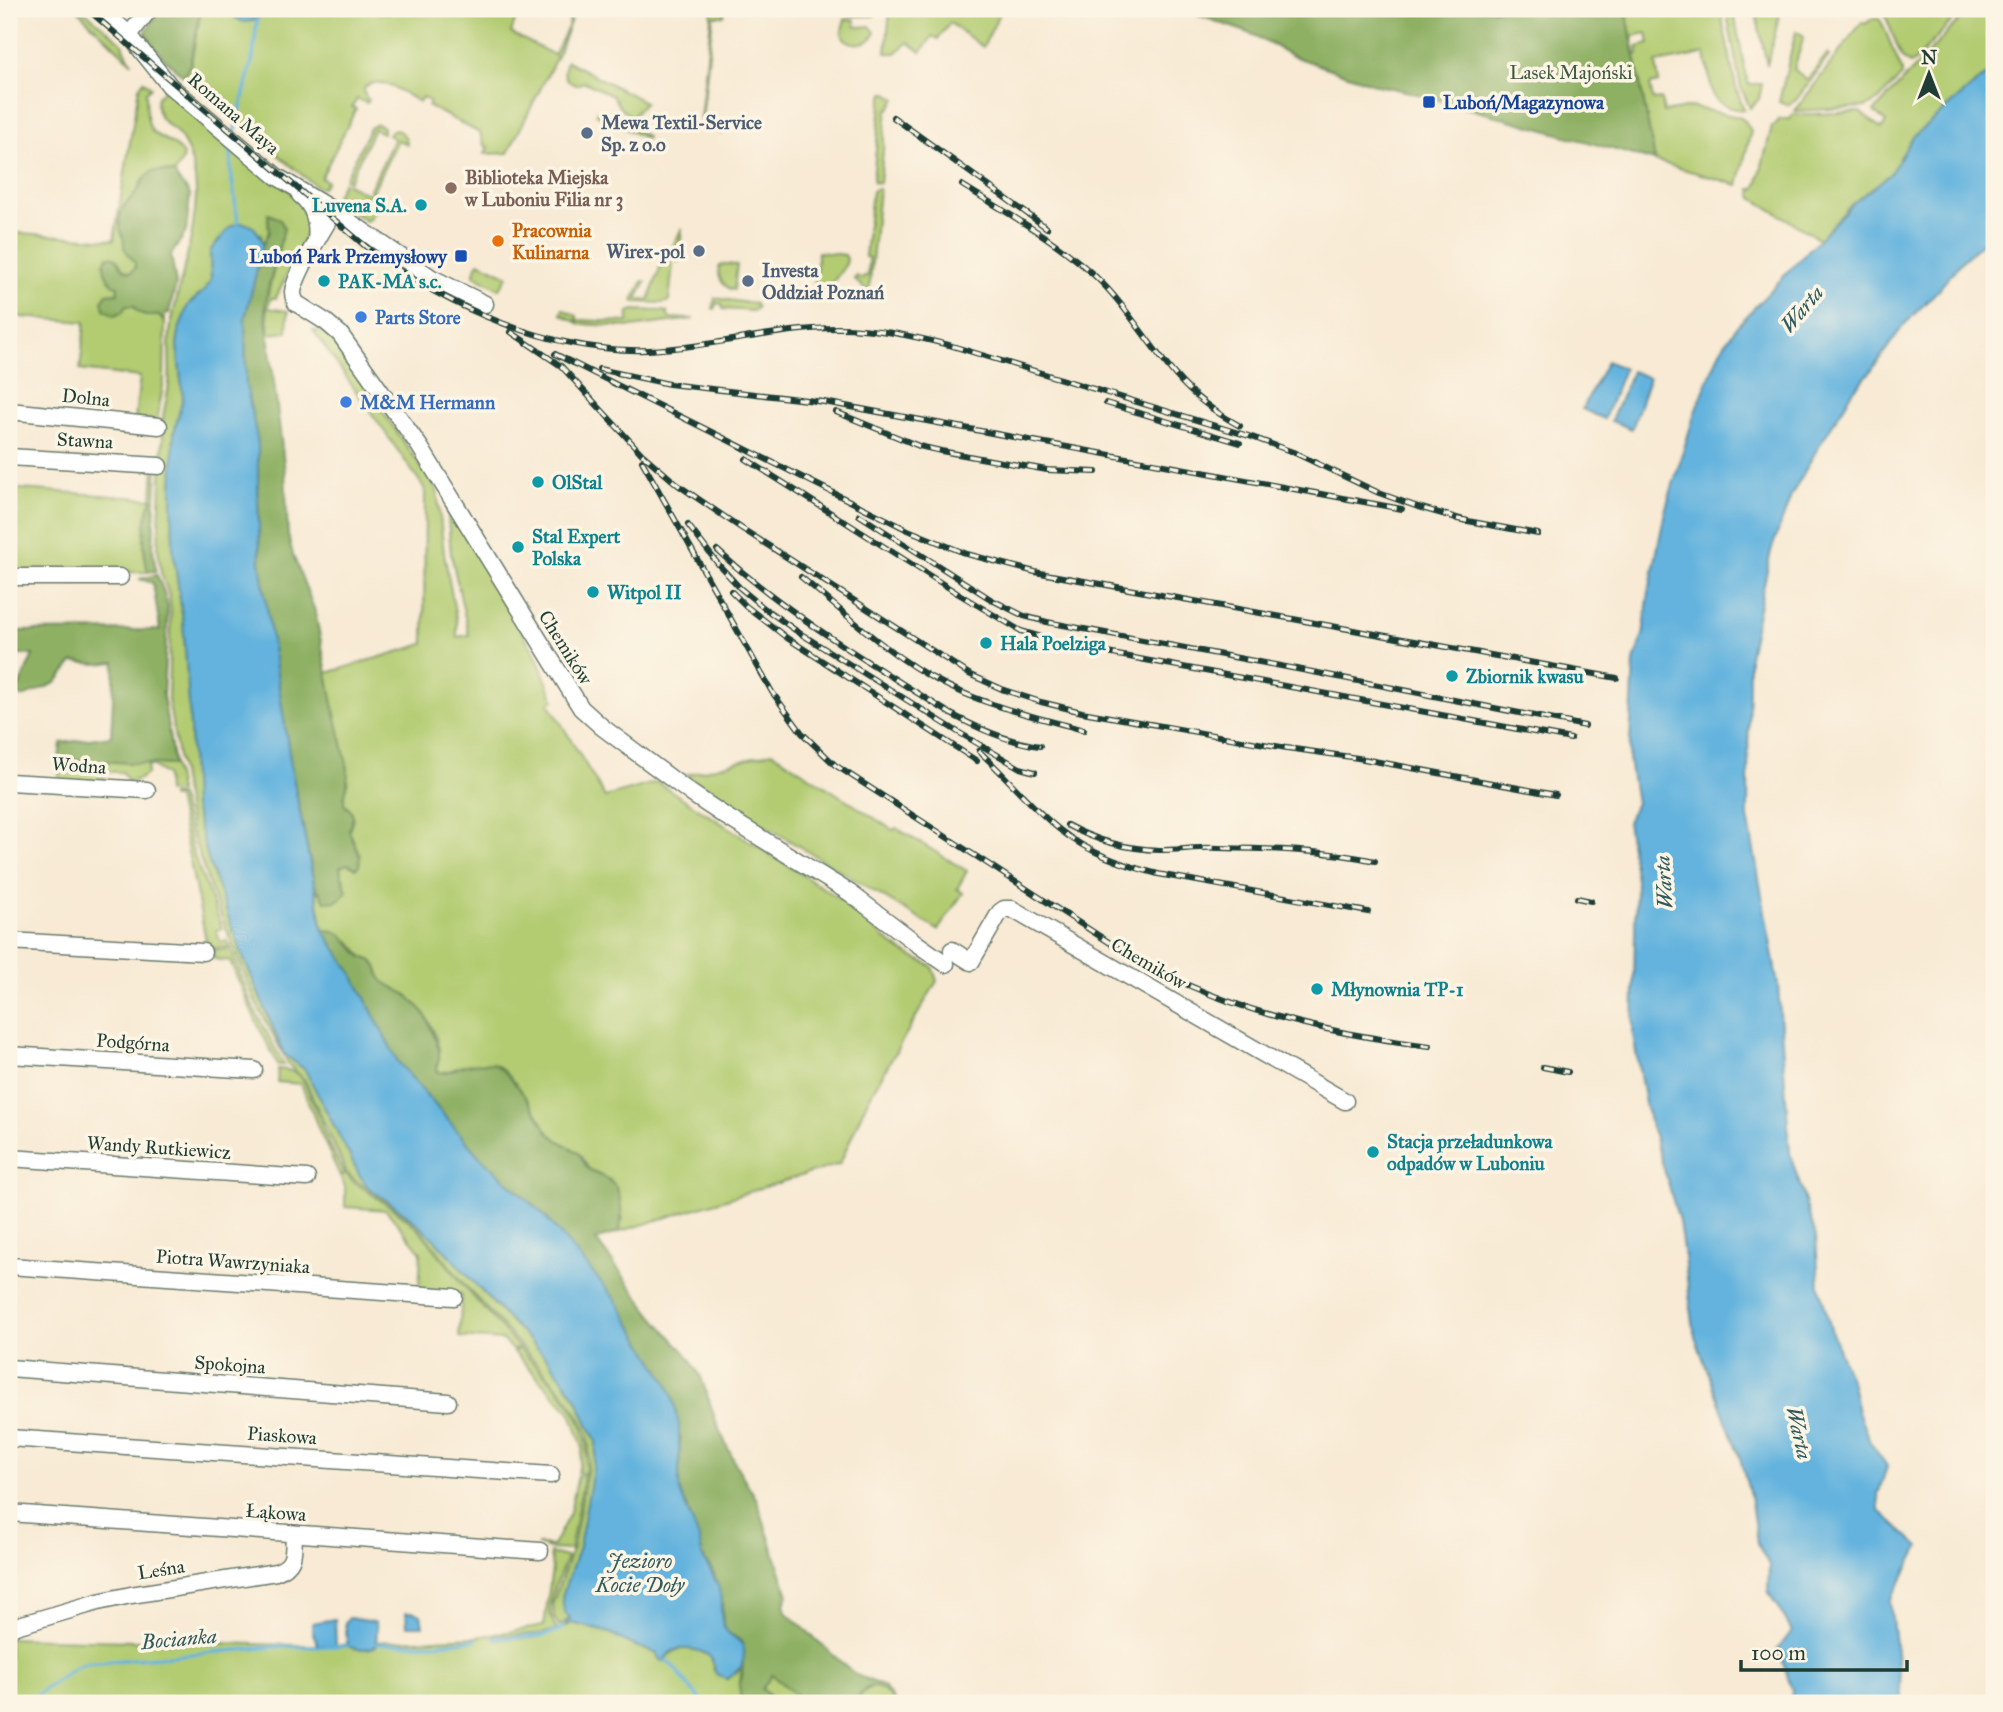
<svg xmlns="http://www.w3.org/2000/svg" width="2003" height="1712" font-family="'IM FELL Great Primer',serif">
	<rect width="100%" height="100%" fill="#fcf5e5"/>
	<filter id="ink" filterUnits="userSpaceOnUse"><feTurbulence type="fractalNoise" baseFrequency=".0143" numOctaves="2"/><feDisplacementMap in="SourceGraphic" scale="14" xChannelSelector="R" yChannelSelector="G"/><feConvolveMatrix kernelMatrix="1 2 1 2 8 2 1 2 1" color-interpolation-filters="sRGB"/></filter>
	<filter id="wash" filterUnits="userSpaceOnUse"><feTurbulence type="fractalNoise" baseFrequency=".00686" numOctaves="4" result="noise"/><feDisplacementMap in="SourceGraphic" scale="28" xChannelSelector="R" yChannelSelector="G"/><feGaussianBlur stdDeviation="1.57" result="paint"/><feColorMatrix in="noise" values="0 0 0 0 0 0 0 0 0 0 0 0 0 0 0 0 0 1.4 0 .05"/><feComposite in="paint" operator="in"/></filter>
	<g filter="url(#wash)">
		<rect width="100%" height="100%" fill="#f8ead4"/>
		<g fill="#b3cc72" stroke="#698453" stroke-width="2" fill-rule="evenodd">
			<path d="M78,9H82L121,42L132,63L83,16Z"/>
			<path d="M201,9H230V11L263,12L265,9H378V13L418,9H519L511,33L554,55L568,27L571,9H575L559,52L508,153L485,154L488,147L484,145L480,133L428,106L430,102L422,97L419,102C404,94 378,73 364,88L365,96L369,100L367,103L357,99L352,107L356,109L321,178L327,181L321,189L314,185L184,76L191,64Z"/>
			<path d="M712,9H725L724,16H713L702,119L717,123L720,133L700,119Z"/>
			<path d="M847,9H877L876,14L873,16H850L847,13Z"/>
			<path d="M890,9H1002L983,47L950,23L938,39L933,36L921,52L908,42L896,53H886Z"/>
			<path d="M1626,9H1720L1736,88L1744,110C1732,109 1720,106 1713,96L1705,54L1656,63L1659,83L1650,85L1653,100L1661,99L1664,112L1691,107L1739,117L1745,121L1751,131L1738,185L1655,161ZM1647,33L1649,44L1637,47L1638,54L1635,55L1632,36Z"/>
			<path d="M1726,9H1733L1748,84H1762L1759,99L1750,108L1741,88Z"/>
			<path d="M1755,9H1758L1759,12L1781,9L1767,65Z"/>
			<path d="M1886,9H1963L1914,62L1910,64L1902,58L1884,12Z"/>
			<path d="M1969,9H1994V68L1914,136L1889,175L1852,204L1819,239L1753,198L1751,189H1755L1758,182L1772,126H1774L1780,119H1790L1791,115L1860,112L1882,129L1886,122L1874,112Z"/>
			<path d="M845,19L855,20V26L860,27L870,26L875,32C871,47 847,46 843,36C840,30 844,25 845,19Z"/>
			<path d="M1872,19H1879L1882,23L1902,71V75L1879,100L1866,107L1795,111L1862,22L1865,24Z"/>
			<path d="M1796,31L1804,36L1794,69L1807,80L1827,54L1829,56L1796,100L1788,105L1779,102Z"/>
			<path d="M567,61L645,102L632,117L620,108L613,96L585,82L575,85L567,80L564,71Z"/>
			<path d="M144,81L151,87L146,92C147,104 145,123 153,132C160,139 183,145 183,158C182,164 177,167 175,173L163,171L141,182L137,192L124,205L120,218L129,255L135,263V268L131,272H125L121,268L104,265L118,285L117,293L107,294L102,301L126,306H134L136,310L145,316H159L165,322L164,380L157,421L135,418L140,377L80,370L85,322L9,316V232L114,240L139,87Z"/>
			<path d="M166,87L298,198L306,208L309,227L276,298H271L268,308L288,311L287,332L269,334L266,302L284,228C281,219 277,217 268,215L269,232L263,245L261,234L230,227L210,251L211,280L204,291L188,305L179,330L177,345L183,398L174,433L172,493L173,550L183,621L189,703L193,803L209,863L241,952L284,1054L305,1069L360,1176L409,1216L436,1241L500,1311L549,1360L576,1398L596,1441L595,1465L579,1547L575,1562L570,1618L560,1626L554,1618L553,1602L573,1547L589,1460V1444L587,1432L580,1417L563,1392L470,1291L422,1232L407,1217L355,1180L346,1172L305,1080L289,1065L256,1003L212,893L191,831L168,699L171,608L168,592L161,573L158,549L163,437C160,419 167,402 169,384C171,365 167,345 171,325C179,282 195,238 196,194C196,176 191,153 181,138C169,120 158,127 156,99Z"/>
			<path d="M884,93H888L896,99L889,109H887L880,183L874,182L873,178L881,104Z"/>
			<path d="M598,110L626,124L647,137L646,139L596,114Z"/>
			<path d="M377,124L383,127V133L374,129L349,181L345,179L370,128Z"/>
			<path d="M394,130C403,131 406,136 407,144L398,140L372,192L369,191L394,139L388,135Z"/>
			<path d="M343,182L380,200L370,218L366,221L337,201L336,196Z"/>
			<path d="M875,189H879L869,293L854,279L857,276L862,279L864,276H868L869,258L865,257L872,191Z"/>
			<path d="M682,228L679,262L669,258V255Z"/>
			<path d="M818,252L845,255L847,259L846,264C830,286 827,297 797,295L798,291L814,292Z"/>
			<path d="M663,259L673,265L669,301L664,303L634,302L633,300L643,281L646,282L637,299L649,300Z"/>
			<path d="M479,262L508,276L499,289L474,275V272Z"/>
			<path d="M724,264L737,265L734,290C723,287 717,277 719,267Z"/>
			<path d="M715,298L755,304L757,308L753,311L723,309L722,304L717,303L715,309H713Z"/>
			<path d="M563,309L577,316V320L628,322L629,312L634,310L663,311L667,312L669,318L694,319L631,327L580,324L561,314Z"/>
			<path d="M313,330L324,332L339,348L437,490L444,553L457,623V637L469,635L451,554L447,506L536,655L554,700L549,703L605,797L657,782L837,897C856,910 871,926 888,941C901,952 916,959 932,966L937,981L866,1103L840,1164L596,1239L623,1219L620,1213V1202L610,1180L589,1169L581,1157L575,1150L565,1146L546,1130L540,1118L504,1070C492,1068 479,1064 467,1065C456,1067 449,1074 438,1072C436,1064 440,1058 439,1050C435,1019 409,996 384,982L380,977L379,971L372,961L363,957L351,942L333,931L323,930L315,885L319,893L345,882L341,874L340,867L347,864L353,867L360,856L349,831L353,817L352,812L344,804V798L347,786L327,673L424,644L425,489Z"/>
			<path d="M154,468H157L155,499H152C143,528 141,542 148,572L9,574V488L152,499Z"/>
			<path d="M772,752L893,830L896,828L967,871L957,889L963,893L938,930L747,815L686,775Z"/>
			<path d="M59,759L174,765L179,792H167L166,775L153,766H148L147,774L139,779L129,782L122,772H108L103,781H59Z"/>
			<path d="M171,795L180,796L193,853L222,928L216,931L220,942L226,940L230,947L209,948L207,945L177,798H171Z"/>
			<path d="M231,949L252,1005L284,1065H278L255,1019L230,961L215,959L213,955L210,954L208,951Z"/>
			<path d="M278,1069C285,1070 292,1069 299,1075C306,1083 310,1095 314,1105C323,1127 331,1152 344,1172L340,1176L320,1132L301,1084L277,1082Z"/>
			<path d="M345,1173L354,1182L406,1218L421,1232L469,1292L519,1348L512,1350L503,1340L459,1337L462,1294L419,1290L421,1252L386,1210L345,1207V1187L341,1177Z"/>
			<path d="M520,1349C544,1376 580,1404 586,1441C588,1452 586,1463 585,1474L578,1472L583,1448L571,1413L513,1351Z"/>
			<path d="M578,1475L584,1476L570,1550L550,1549L537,1545L553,1546L570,1513Z"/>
			<path d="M550,1553L567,1557C560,1577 540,1609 557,1628L553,1631L537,1634L494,1636V1639C525,1638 546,1641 572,1623L610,1633L630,1644L656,1653L660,1660H666C674,1643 698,1648 711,1657L713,1670L737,1673L741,1667L740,1694L744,1703H9V1638L336,1646L347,1644L352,1648L377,1644V1642L477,1637L544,1626L552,1569Z"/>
			<path d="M772,1675L805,1703H778L762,1689Z"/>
			<path d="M874,1686L882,1688L892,1699V1703H856L864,1691Z"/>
		</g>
		<g fill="#8eb064" stroke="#56764c" stroke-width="2">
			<path d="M160,9H201L190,64L184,76C170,64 153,50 145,33Z"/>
			<path d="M1180,9H1626L1655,161L1410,92L1377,85L1293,56L1252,34Z"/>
			<path d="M153,171H163L175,173C177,184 187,186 190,195L186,232L171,255L176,284L169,313L165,315V322L159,316H145L136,310L134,306H126L123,312L114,315L104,309L102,301L107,294L118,293V286L113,285C106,276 100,266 108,256C122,255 117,271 131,272L135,268V263L124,248C125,236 121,237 120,227C117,210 127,203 136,193C144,184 140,179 153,171Z"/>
			<path d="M268,214C277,217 281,219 284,228L268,289L265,309L285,472L288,535L293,555L315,611L335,714L348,768L347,786L344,798V804L352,812L353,817L349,831L360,856L359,866L356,868L347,864L340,867L341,874L347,891C341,900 336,903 325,901L315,885L292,772L260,563L258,496V443L246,385L245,318L263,245L269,232Z"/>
			<path d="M152,499H155L153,549L156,571L148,572C142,546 142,524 152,499Z"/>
			<path d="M157,575L164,592L168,607L163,696L174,765L59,759L61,743L111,736L115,662L99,664L73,662L56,683L23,697L16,693L33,655H9V631L160,630L153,583L139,579Z"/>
			<path d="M323,930L334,931L342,935L362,957L372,961L377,966L380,977L384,982L407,995L423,1011L428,1020L439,1050V1060L436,1066L438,1072C448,1074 453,1069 463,1066C469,1064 489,1062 494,1064C508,1070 531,1104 539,1117C542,1121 544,1126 547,1131C555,1141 567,1144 577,1152C583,1157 583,1165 589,1169C597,1177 608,1176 615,1186C622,1196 623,1221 619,1232L596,1240L654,1317L688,1356L701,1377L718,1427L736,1465L757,1500L788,1595L784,1604L786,1612L854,1674L883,1686L896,1703H892V1699C877,1682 866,1682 855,1703H805L772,1675L762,1689L778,1703H744L740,1694L739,1685L742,1677L744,1648L741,1641L726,1631L723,1626L722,1605L713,1571L704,1559L687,1506L682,1498L679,1488L680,1438L676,1412L665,1379L543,1214L478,1155L398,1062L352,973Z"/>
		</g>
		<g fill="#64b3de" stroke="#427889" stroke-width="2">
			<path d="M230,9H265L257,19C245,25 234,21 230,9Z"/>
			<path d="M1994,68V232L1962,261L1939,289L1903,326L1871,371L1854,390L1816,451L1792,494L1771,551L1749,656L1748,817L1778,985L1790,1153L1816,1237L1819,1285L1832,1333L1852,1384L1858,1412L1870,1442L1887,1466L1878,1495L1879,1510L1919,1547L1890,1602L1902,1703H1791L1792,1690L1778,1649L1792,1631L1768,1591L1769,1565L1757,1543L1750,1495L1740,1458L1695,1337L1679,1221L1645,1104L1633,1035L1636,880L1627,822L1636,803L1629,760L1634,661L1643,635L1649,592L1665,511L1695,412L1720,351L1737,326L1852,204L1889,175L1914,136Z"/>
			<path d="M238,223C253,222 260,232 263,245L245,318L246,385L258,443V496L260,563L292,772L323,930L352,973L398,1062L478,1155L543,1214L616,1300L665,1379L672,1394L679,1425V1488C684,1504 693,1522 699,1539C701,1546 701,1553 704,1560C710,1571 715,1576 719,1589C723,1601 719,1619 724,1627C733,1644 752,1636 741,1667L727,1679L716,1674C714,1669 714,1661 710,1657C703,1649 679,1646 671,1652C668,1654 665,1659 664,1661L660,1660L656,1653L630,1644L610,1633L572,1623L564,1627L570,1618L564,1612L562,1596L579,1547L596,1452V1441L576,1398L549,1360L500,1311L436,1241L409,1216L368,1187L360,1176L305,1070L284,1054L241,952L209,863L193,803L189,703L183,621L173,550L172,493L174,433L183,398L177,345L179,330L188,305L204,291L211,280L210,251L230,227Z"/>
			<path d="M1607,361L1624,369L1604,419L1582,409Z"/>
			<path d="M1632,371L1649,378L1632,429L1611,421Z"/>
			<path d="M406,1612H414L421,1615L423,1626H407Z"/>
			<path d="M349,1618L375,1622L377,1628L376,1646C368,1650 354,1650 348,1646L345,1623Z"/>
			<path d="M335,1619L336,1646L318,1645L312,1631V1623Z"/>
		</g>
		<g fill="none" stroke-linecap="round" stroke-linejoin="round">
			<g stroke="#64b3de" stroke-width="3.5">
				<path d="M234,135L253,57L257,19"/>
				<path d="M231,146V172L238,223"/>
				<path d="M494,1638C516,1637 545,1640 564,1627"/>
				<path d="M377,1644H435L476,1640"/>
				<path d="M666,1660C681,1672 689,1691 705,1703"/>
				<path d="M25,1703L76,1667L88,1663L274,1647L348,1646"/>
			</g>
		</g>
	</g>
	<g filter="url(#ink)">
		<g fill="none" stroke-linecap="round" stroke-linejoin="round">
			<defs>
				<g id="minor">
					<path d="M102,9L129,35L170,86L276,176L334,211L432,278L485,304"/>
					<path d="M129,35L148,11"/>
					<path d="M300,195C314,206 318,224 316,241"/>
					<path d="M334,211C324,228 295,274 293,292C293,298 294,298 296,303L326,322L340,334L420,447L581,708L602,727L692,794L725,816L850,893L916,943L946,964"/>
					<path d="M9,411L159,426"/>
					<path d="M9,457L159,466"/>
					<path d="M9,577H120"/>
					<path d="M9,782L147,790"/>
					<path d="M9,941L203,952"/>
					<path d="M952,950L971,962L1000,912L1004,909H1012L1345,1101"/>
					<path d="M9,1055L254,1070"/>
					<path d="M9,1158L307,1178"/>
					<path d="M9,1266L454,1297"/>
					<path d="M9,1368L448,1402"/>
					<path d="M9,1438L551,1475"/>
					<path d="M9,1513L540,1551"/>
					<path d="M9,1628L98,1602L131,1595L276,1572C296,1565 293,1553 294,1534"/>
				</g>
			</defs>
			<use href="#minor" stroke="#6b7a6c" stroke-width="19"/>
			<use href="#minor" stroke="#fff" stroke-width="16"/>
			<defs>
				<g id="rail">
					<path d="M87,9L371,251C449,308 550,353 648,350C711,348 774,328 838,328C876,328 912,336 949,345L1252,437L1293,452L1379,493L1418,507L1467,521"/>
					<path d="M893,117L1047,228"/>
					<path d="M962,185C1007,213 1056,240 1095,276C1126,305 1148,344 1176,376C1194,397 1216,413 1240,426"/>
					<path d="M511,332L561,366L642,454L678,485L741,528L969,674L1004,690L1041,702L1082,712L1287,748L1358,758L1556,795"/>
					<path d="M555,354L908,530L967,554L1035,572L1617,678"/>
					<path d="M599,369L669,384L824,402L1402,509"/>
					<path d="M1106,403L1240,443"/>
					<path d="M836,412L919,446L941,451L1047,470L1096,472"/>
					<path d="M746,459L957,593L1021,631L1075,647L1571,739"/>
					<path d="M642,461L772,692L802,733L835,765L1118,948C1212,1007 1321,1033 1430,1046"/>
					<path d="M859,515L992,600L1024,616L1047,622L1318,673L1585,726"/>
					<path d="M1457,519L1538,534"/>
					<path d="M688,525L718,564L740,588L764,608L798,632L958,732L1020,768L1035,772"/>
					<path d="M717,550C788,615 870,663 951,714C979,729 1008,742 1040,746"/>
					<path d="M801,577C844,612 892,658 942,683C986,706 1036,717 1084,730"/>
					<path d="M731,591L746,606L787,638L977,761"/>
					<path d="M979,751C1007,777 1031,807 1060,830C1089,853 1123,865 1158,874L1368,912"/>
					<path d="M1067,825C1096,841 1126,849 1160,850C1179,850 1199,847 1219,848C1271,849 1324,850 1375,861"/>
					<path d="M1577,898L1591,901"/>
					<path d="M1543,1067L1568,1072"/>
				</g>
			</defs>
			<use href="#rail" stroke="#1f3d34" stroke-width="6"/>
			<use href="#rail" stroke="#fcf5e5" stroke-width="3.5" stroke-dasharray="10" stroke-linecap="butt"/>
		</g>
	</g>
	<g fill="#1a4fb4" stroke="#fcf5e5" stroke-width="2.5">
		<rect x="1422" y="95" width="14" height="14" rx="3.5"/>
		<rect x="454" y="249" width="14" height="14" rx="3.5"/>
	</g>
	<g fill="#5c6f8a" stroke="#fcf5e5" stroke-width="2.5">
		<circle cx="587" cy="133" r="7"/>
		<circle cx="699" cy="251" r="7"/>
		<circle cx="748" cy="281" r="7"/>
	</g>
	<circle fill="#8d6e63" stroke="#fcf5e5" stroke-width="2.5" cx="451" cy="188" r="7"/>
	<g fill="#0f9aa8" stroke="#fcf5e5" stroke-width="2.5">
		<circle cx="421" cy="205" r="7"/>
		<circle cx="324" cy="281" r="7"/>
		<circle cx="538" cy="482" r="7"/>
		<circle cx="518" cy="547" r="7"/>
		<circle cx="593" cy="592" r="7"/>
		<circle cx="986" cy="643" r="7"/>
		<circle cx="1452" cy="676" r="7"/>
		<circle cx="1317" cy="989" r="7"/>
		<circle cx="1373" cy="1152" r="7"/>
	</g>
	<circle fill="#e8710a" stroke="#fcf5e5" stroke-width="2.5" cx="498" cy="241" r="7"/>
	<g fill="#3f7fe0" stroke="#fcf5e5" stroke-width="2.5">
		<circle cx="361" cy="317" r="7"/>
		<circle cx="346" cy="402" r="7"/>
	</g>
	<g text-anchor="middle" stroke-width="7" stroke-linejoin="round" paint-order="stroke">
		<g font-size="19" fill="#3d5a40" stroke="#fcf5e5">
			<text x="1571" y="79">Lasek Majoński</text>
		</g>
		<g font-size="19" font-weight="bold" fill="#164399" stroke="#fcf5e5" text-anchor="start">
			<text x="1443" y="109">Luboń/Magazynowa</text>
			<text x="447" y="263" text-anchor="end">Luboń Park Przemysłowy</text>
		</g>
		<g font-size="19" fill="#1f3d34" stroke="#fcf5e5">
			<text transform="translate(234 113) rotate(41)" y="7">Romana Maya</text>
			<text transform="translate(86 397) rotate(6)" y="7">Dolna</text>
			<text transform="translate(85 440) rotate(3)" y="7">Stawna</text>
			<text transform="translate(566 647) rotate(58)" y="7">Chemików</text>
			<text transform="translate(79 765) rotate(4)" y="7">Wodna</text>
			<text transform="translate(1149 963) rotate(30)" y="7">Chemików</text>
			<text transform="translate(133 1042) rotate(4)" y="7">Podgórna</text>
			<text transform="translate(159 1147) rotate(4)" y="7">Wandy Rutkiewicz</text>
			<text transform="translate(233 1261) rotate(4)" y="7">Piotra Wawrzyniaka</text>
			<text transform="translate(230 1364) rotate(4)" y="7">Spokojna</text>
			<text transform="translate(282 1435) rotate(4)" y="7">Piaskowa</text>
			<text transform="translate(276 1512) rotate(4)" y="7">Łąkowa</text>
			<text transform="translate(161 1569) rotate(-9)" y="7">Leśna</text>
		</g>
		<g font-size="19" font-weight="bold" fill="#4e5e75" stroke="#fcf5e5" text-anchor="start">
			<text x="601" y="129">Mewa Textil-Service<tspan x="601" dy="22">Sp. z o.o</tspan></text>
			<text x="685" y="258" text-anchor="end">Wirex-pol</text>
			<text x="762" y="277">Investa<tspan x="762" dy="22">Oddział Poznań</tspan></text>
		</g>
		<g font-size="19" font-weight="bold" fill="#785e54" stroke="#fcf5e5" text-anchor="start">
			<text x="465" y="184">Biblioteka Miejska<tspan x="465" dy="22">w Luboniu Filia nr 3</tspan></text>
		</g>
		<g font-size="19" font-weight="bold" fill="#0d838f" stroke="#fcf5e5" text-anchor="start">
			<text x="407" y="212" text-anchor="end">Luvena S.A.</text>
			<text x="338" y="288">PAK-MA s.c.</text>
			<text x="552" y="489">OlStal</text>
			<text x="532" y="543">Stal Expert<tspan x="532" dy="22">Polska</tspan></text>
			<text x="607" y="599">Witpol II</text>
			<text x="1000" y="650">Hala Poelziga</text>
			<text x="1466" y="683">Zbiornik kwasu</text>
			<text x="1331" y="996">Młynownia TP-1</text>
			<text x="1387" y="1148">Stacja przeładunkowa<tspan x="1387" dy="22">odpadów w Luboniu</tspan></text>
		</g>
		<g font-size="19" font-weight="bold" fill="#c56008" stroke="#fcf5e5" text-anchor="start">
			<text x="512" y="237">Pracownia<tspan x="512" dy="22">Kulinarna</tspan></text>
		</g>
		<g font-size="19" font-weight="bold" fill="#366cbe" stroke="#fcf5e5" text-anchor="start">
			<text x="375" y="324">Parts Store</text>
			<text x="360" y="409">M&amp;M Hermann</text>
		</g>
		<g font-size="21" font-style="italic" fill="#305a5e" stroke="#fcf5e5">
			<text transform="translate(1802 309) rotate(-50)" y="7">Warta</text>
			<text transform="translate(1664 882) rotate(-94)" y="7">Warta</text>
			<text transform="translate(1799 1433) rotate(77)" y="7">Warta</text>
			<text x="640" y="1568">Jezioro<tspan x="640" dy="24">Kocie Doły</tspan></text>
			<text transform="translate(179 1639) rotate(-5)" y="7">Bocianka</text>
		</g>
	</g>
	<rect width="2003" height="1712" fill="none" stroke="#fcf5e5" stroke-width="35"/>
	<g transform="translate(1929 74)" stroke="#fcf5e5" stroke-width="5" paint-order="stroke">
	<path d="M0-5L12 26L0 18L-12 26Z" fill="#1f3d34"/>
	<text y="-10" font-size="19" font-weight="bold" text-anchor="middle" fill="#1f3d34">N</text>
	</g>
	<path d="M1741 1660v10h166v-10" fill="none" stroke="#1f3d34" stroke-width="3.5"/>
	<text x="1751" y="1660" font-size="21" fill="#1f3d34" stroke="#fcf5e5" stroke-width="5" paint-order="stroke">100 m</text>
</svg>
